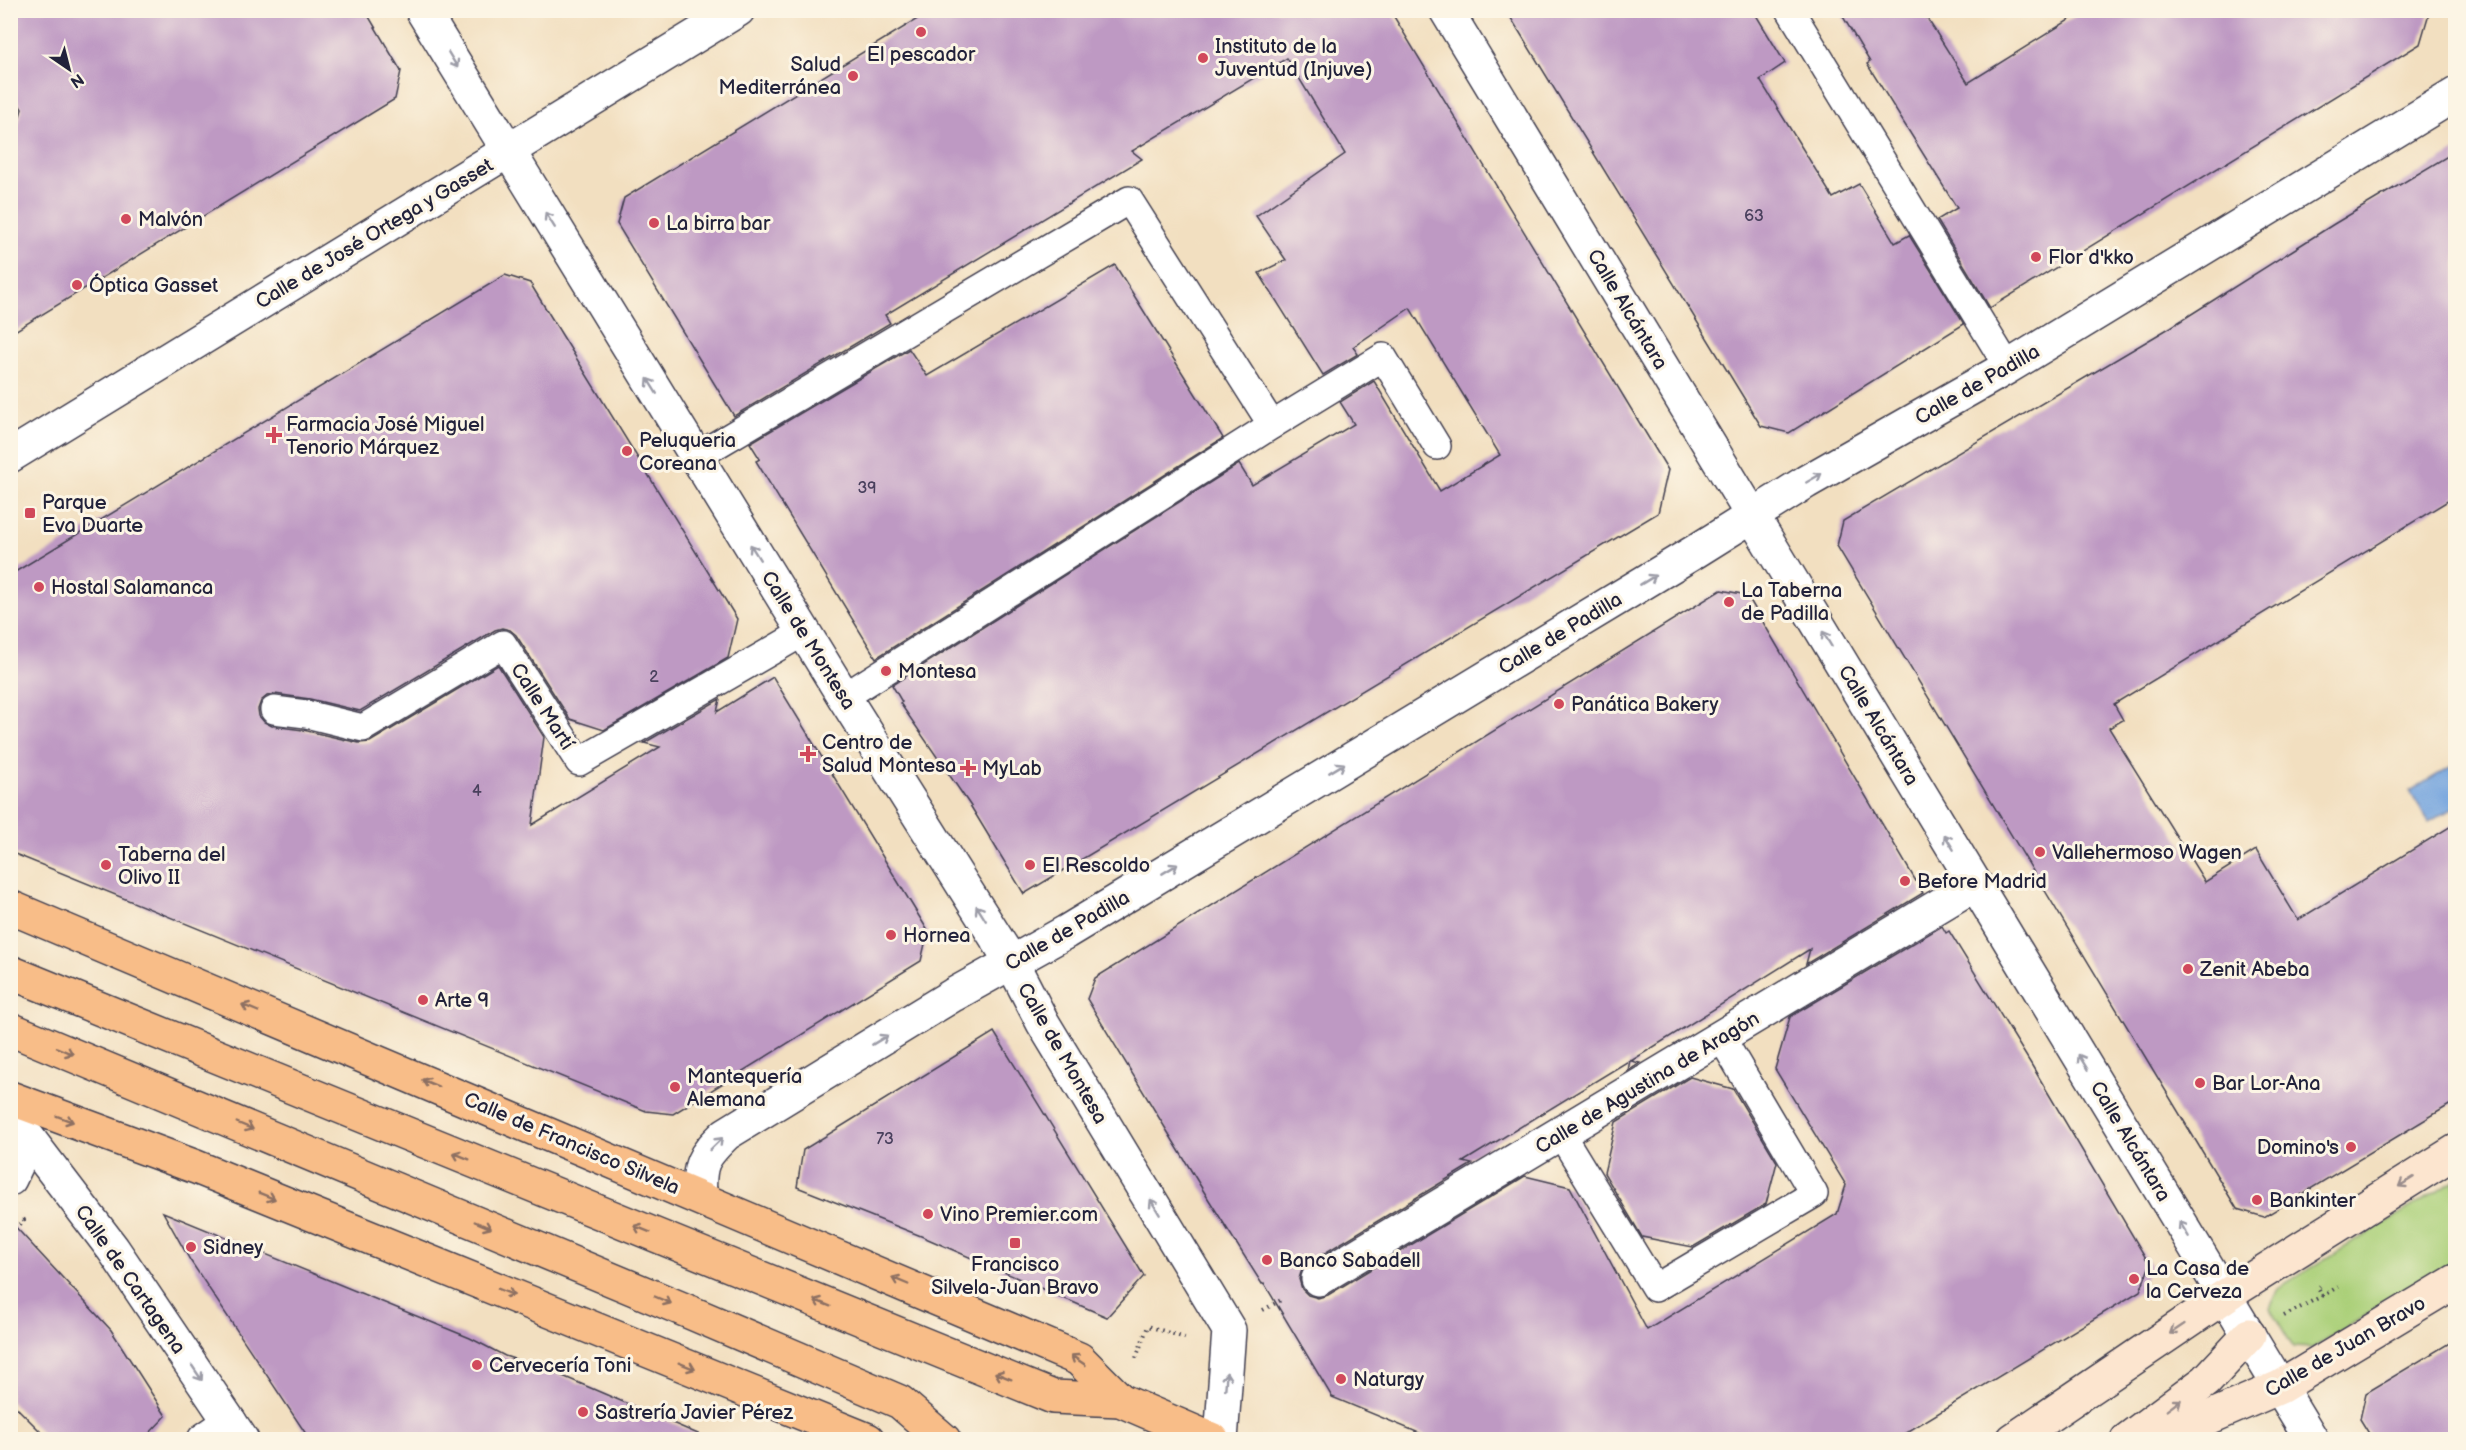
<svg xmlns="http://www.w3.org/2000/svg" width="2466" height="1450" font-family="'Balsamiq Sans',sans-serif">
	<rect width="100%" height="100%" fill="#fcf5e5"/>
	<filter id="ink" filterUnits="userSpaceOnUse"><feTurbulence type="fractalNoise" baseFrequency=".0167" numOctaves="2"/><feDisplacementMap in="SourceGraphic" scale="12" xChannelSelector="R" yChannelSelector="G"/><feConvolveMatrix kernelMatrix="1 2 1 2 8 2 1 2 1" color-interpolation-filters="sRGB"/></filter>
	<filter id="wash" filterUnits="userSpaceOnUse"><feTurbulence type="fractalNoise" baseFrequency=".008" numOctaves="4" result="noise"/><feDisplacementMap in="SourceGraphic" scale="24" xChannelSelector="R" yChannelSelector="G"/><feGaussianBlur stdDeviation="1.35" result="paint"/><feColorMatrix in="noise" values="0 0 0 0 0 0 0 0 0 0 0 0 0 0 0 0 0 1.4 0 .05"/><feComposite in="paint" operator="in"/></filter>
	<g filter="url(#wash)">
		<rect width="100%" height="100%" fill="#f2dfc0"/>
		<path fill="#abd079" stroke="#66795a" stroke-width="1.5" d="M2455,1180V1261L2313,1348L2293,1347L2270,1308L2278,1288Z"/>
		<path fill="#74a4de" stroke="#4b638c" stroke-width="1.5" d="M2455,764V807L2429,822L2410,791Z"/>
		<g id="blocks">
			<g fill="#be99c3">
				<path d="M10,10H365L401,71L395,99L10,334V138L14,136L22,109L10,90Z"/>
				<path d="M932,10H1390L1668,470L1658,513L1024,894L970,805L900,703L902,702L892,685L1239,464L1252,485L1354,424L1340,402L1374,381L1440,491L1500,455L1410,308L1353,347L1358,354L1323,375L1259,273L1286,260L1256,216L1345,154L1287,58L1132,151L1142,159L885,315L890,323L734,416L617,224L624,198Z"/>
				<path d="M1506,10H1753L1785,63L1760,80L1833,198L1859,184L1895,243L1909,235L1964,324L1789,433L1761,426Z"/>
				<path d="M1839,10H1922L1968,83L2085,10H2430L2420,44L1990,308L1937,220L1957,208L1867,64L1870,62Z"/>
				<path d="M2456,151V496L2114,704L2123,720L2109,728L2205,882L2256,850L2298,920L2456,823V1101L2264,1217L2237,1209L1837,546L1843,521L2171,327L2334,224Z"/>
				<path d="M1115,265L1223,438L876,658L756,461L760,459L750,443L909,349L927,376Z"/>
				<path d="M505,275L530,283L737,619L728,658L604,730L570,719L516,635L510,630L502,628L495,630L360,711L310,699L275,694L267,696L261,701L258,709L259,716L264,722L272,726L303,730L359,743L370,742L498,665L544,737L532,825L660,747L644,743L720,699L717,712L773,677L928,931L921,961L673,1114L646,1111L10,852V575Z"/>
				<path d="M1721,590L1747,595L1923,893L1806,964L1810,949L1631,1061L1640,1063L1628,1071L1630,1060L1463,1162L1472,1164L1308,1263L1302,1269L1299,1279L1302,1289L1308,1295L1318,1298L1328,1295L1525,1176L1570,1187L1647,1330L1837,1214L1846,1185L1775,1069L1790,1017L1942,926L1946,933L1949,931L2031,1064L2150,1265L2140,1291L1894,1440H1436L1332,1397L1264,1283L1262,1284L1209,1200L1087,999L1095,978Z"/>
				<path d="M994,1032L1144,1276L1107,1317L921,1236L797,1187L803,1150Z"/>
				<path d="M1690,1077L1733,1089L1777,1162L1766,1204L1693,1247L1642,1237L1604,1173L1616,1122Z"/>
				<path d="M163,1212L470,1338L505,1356L551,1371L712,1440H310L190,1260Z"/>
				<path d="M10,1221L111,1330L166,1416L143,1440H49L10,1401Z"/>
				<path d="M2456,1339V1440H2373L2360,1419L2366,1393Z"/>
			</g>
		</g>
	</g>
	<g filter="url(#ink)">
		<use href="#blocks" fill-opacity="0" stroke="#413e4f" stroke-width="1.5"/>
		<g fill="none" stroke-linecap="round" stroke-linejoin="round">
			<defs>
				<g id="service">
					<path d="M1790,10L2008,367"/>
					<path d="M1272,425L1383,357L1437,446"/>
					<path d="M696,457L1129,200L1272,425L844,697"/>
					<path d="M274,710L306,714L363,728L503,644L579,762L804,632"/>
					<path d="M1561,1134L1655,1288L1814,1194L1721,1037"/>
				</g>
				<g id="minor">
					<path d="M422,10L844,697L1012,963L1043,1023L1229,1330L1221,1440"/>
					<path d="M1446,10L2312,1440"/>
					<path d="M10,1179L29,1139"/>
					<path d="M700,1197C698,1164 702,1157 726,1134L953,995L1066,932L1696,551L1806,482L2008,367L2456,94"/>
					<path d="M1318,1279L1975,884"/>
					<path d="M204,1440L230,1422"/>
				</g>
				<g id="tertiary">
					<path d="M10,456L738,10"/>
					<path d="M10,1126L29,1139L113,1249L242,1440"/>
				</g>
				<g id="secondary">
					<path d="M2013,1440L2225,1296L2456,1151"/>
					<path d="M2127,1440L2206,1381L2249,1335"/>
					<path d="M2169,1440L2208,1418L2280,1387L2456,1281"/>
				</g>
				<g id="primary">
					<path d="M10,907L1079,1359L1120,1400"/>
					<path d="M10,972L1053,1397L1120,1400L1213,1440"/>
					<path d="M10,1029L680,1308L900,1402L944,1440"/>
					<path d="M10,1098L196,1167L868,1440"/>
				</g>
			</defs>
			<use href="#service" stroke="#413e4f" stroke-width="30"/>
			<use href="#minor" stroke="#413e4f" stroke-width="36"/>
			<use href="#tertiary" stroke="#413e4f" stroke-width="36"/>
			<use href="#secondary" stroke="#413e4f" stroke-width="36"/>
			<use href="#primary" stroke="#413e4f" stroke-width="36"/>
			<g stroke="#413e4f" stroke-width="4" stroke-dasharray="1.5 4.5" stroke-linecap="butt">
				<path d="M10,1232L24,1220L22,1218"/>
				<path d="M2322,1296L2338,1287"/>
				<path d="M1263,1310L1283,1299"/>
				<path d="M2284,1316L2322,1296L2318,1288L2320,1286"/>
				<path d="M1136,1358L1148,1326L1185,1338"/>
			</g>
			<use href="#service" stroke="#fff" stroke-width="27"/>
			<use href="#minor" stroke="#fff" stroke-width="33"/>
			<use href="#tertiary" stroke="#fff" stroke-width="33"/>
			<use href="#secondary" stroke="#fce5cf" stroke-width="33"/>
			<use href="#primary" stroke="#f8bd88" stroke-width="33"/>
		</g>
		<defs><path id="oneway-shaft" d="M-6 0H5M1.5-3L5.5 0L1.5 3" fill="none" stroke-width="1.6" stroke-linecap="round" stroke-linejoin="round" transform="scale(1.5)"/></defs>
		<g stroke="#9c9ca7">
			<use href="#oneway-shaft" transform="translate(453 60) rotate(59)"/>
			<use href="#oneway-shaft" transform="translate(550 220) rotate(-122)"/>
			<use href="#oneway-shaft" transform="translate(652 386) rotate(-122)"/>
			<use href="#oneway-shaft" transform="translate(1814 478) rotate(-30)"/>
			<use href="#oneway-shaft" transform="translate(755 552) rotate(-122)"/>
			<use href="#oneway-shaft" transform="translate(1648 580) rotate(-31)"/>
			<use href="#oneway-shaft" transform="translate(1827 639) rotate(-121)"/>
			<use href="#oneway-shaft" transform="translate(1337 768) rotate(-31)"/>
			<use href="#oneway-shaft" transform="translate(1949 842) rotate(-121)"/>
			<use href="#oneway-shaft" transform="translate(1170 869) rotate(-31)"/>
			<use href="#oneway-shaft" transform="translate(981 913) rotate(-122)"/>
			<use href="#oneway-shaft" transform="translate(880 1040) rotate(-31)"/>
			<use href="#oneway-shaft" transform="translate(2083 1062) rotate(-121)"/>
			<use href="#oneway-shaft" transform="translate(716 1144) rotate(-44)"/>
			<use href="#oneway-shaft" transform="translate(1155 1207) rotate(-121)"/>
			<use href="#oneway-shaft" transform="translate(2184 1229) rotate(-121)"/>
			<use href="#oneway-shaft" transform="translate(197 1373) rotate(56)"/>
			<use href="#oneway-shaft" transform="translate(1226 1381) rotate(-85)"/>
		</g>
		<g stroke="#8d7062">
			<use href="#oneway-shaft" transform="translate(250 1008) rotate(-157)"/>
			<use href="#oneway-shaft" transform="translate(65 1051) rotate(23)"/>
			<use href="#oneway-shaft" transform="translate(430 1083) rotate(-157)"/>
			<use href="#oneway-shaft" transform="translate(65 1119) rotate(20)"/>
			<use href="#oneway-shaft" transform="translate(245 1126) rotate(23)"/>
			<use href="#oneway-shaft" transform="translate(461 1156) rotate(-158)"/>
			<use href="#oneway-shaft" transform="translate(267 1196) rotate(22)"/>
			<use href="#oneway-shaft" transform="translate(483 1225) rotate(23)"/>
			<use href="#oneway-shaft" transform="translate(642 1229) rotate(-158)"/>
			<use href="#oneway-shaft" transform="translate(900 1281) rotate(-157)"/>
			<use href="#oneway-shaft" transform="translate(506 1292) rotate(22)"/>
			<use href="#oneway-shaft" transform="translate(663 1300) rotate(23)"/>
			<use href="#oneway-shaft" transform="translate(822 1303) rotate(-158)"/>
			<use href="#oneway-shaft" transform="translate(1078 1360) rotate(-146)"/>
			<use href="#oneway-shaft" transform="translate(687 1366) rotate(22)"/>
			<use href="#oneway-shaft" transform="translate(1003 1376) rotate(-158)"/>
		</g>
		<g stroke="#9a8d8c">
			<use href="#oneway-shaft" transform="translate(2406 1182) rotate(148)"/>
			<use href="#oneway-shaft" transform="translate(2177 1329) rotate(146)"/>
			<use href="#oneway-shaft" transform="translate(2174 1405) rotate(-37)"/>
		</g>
	</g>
	<g fill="#d1495b" stroke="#fcf5e5" stroke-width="2">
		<circle cx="921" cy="32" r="6"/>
		<circle cx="1203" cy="58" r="6"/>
		<circle cx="853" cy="76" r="6"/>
		<circle cx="126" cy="219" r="6"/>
		<circle cx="654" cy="223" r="6"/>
		<circle cx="2036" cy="257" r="6"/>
		<circle cx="77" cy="285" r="6"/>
		<path d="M271 426h6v6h6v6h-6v6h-6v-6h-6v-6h6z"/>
		<circle cx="627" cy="451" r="6"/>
		<rect x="24" y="507" width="12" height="12" rx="3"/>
		<circle cx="39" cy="587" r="6"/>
		<circle cx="1729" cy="602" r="6"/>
		<circle cx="886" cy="671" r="6"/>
		<circle cx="1559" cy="704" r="6"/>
		<path d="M805 745h6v6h6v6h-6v6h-6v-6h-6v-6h6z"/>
		<path d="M965 759h6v6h6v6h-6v6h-6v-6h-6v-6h6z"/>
		<circle cx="2040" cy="852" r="6"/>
		<circle cx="106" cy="865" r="6"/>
		<circle cx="1030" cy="865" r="6"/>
		<circle cx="1905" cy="881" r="6"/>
		<circle cx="891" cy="935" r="6"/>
		<circle cx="2188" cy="969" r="6"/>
		<circle cx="423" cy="1000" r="6"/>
		<circle cx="2200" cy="1083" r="6"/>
		<circle cx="675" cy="1087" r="6"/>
		<circle cx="2351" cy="1147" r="6"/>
		<circle cx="2257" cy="1200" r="6"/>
		<circle cx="928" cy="1214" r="6"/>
		<rect x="1009" y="1237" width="12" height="12" rx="3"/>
		<circle cx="191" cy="1247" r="6"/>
		<circle cx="1267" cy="1260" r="6"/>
		<circle cx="2134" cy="1279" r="6"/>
		<circle cx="477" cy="1365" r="6"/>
		<circle cx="1341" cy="1379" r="6"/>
		<circle cx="583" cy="1412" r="6"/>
	</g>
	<g text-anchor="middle" stroke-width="6" stroke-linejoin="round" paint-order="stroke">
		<g font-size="16" fill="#49405d">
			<text x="1754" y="221">63</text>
			<text x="867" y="493">39</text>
			<text x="654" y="682">2</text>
			<text x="477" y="796">4</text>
			<text x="885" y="1144">73</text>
		</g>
		<g font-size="20" fill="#22223b" stroke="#fcf5e5" text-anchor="start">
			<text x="1215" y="53">Instituto de la<tspan x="1215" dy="23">Juventud (Injuve)</tspan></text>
			<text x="921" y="61" text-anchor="middle">El pescador</text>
			<text x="841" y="71" text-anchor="end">Salud<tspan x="841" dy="23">Mediterránea</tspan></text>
			<text x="138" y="226">Malvón</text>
			<text x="666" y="230">La birra bar</text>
			<text x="2048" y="264">Flor d'kko</text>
			<text x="89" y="292">Óptica Gasset</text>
			<text x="286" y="431">Farmacia José Miguel<tspan x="286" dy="23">Tenorio Márquez</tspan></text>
			<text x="639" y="447">Peluqueria<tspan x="639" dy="23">Coreana</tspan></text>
			<text x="42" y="509">Parque<tspan x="42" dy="23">Eva Duarte</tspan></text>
			<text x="51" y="594">Hostal Salamanca</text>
			<text x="1741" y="597">La Taberna<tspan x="1741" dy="23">de Padilla</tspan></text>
			<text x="898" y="678">Montesa</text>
			<text x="1571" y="711">Panática Bakery</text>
			<text x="822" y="749">Centro de<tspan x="822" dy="23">Salud Montesa</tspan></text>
			<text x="982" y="775">MyLab</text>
			<text x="2052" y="859">Vallehermoso Wagen</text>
			<text x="118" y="861">Taberna del<tspan x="118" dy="23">Olivo II</tspan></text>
			<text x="1042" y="872">El Rescoldo</text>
			<text x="1917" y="888">Before Madrid</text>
			<text x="903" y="942">Hornea</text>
			<text x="2200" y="976">Zenit Abeba</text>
			<text x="435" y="1007">Arte 9</text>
			<text x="687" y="1083">Mantequería<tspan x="687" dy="23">Alemana</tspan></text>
			<text x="2212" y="1090">Bar Lor-Ana</text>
			<text x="2339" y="1154" text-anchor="end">Domino's</text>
			<text x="2269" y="1207">Bankinter</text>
			<text x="940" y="1221">Vino Premier.com</text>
			<text x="203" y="1254">Sidney</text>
			<text x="1279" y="1267">Banco Sabadell</text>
			<text x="1015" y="1271" text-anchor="middle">Francisco<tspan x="1015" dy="23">Silvela-Juan Bravo</tspan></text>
			<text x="2146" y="1275">La Casa de<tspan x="2146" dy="23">la Cerveza</tspan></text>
			<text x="489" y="1372">Cervecería Toni</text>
			<text x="1353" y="1386">Naturgy</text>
			<text x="595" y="1419">Sastrería Javier Pérez</text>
		</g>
		<g font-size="20" fill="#22223b" stroke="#fcf5e5">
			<text transform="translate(374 233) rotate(-31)" y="7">Calle de José Ortega y Gasset</text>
			<text transform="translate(1628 309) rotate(59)" y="7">Calle Alcántara</text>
			<text transform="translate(1977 384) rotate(-30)" y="7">Calle de Padilla</text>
			<text transform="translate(1560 633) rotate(-31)" y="7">Calle de Padilla</text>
			<text transform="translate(809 640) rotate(58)" y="7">Calle de Montesa</text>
			<text transform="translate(543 706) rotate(57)" y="7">Calle Martí</text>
			<text transform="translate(1879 725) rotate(59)" y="7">Calle Alcántara</text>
			<text transform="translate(1067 930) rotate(-30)" y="7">Calle de Padilla</text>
			<text transform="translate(1063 1053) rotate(60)" y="7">Calle de Montesa</text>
			<text transform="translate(1647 1082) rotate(-31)" y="7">Calle de Agustina de Aragón</text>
			<text transform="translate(2131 1141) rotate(59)" y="7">Calle Alcántara</text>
			<text transform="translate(572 1143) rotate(23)" y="7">Calle de Francisco Silvela</text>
			<text transform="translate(131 1279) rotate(55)" y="7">Calle de Cartagena</text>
			<text transform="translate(2345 1346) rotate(-30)" y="7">Calle de Juan Bravo</text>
		</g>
	</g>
	<rect width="2466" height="1450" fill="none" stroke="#fcf5e5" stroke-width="36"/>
	<g transform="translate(69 69) rotate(145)" stroke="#fcf5e5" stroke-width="4.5" paint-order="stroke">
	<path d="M0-4.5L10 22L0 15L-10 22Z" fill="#22223b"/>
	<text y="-9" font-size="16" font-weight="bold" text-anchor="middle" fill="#22223b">N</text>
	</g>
</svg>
